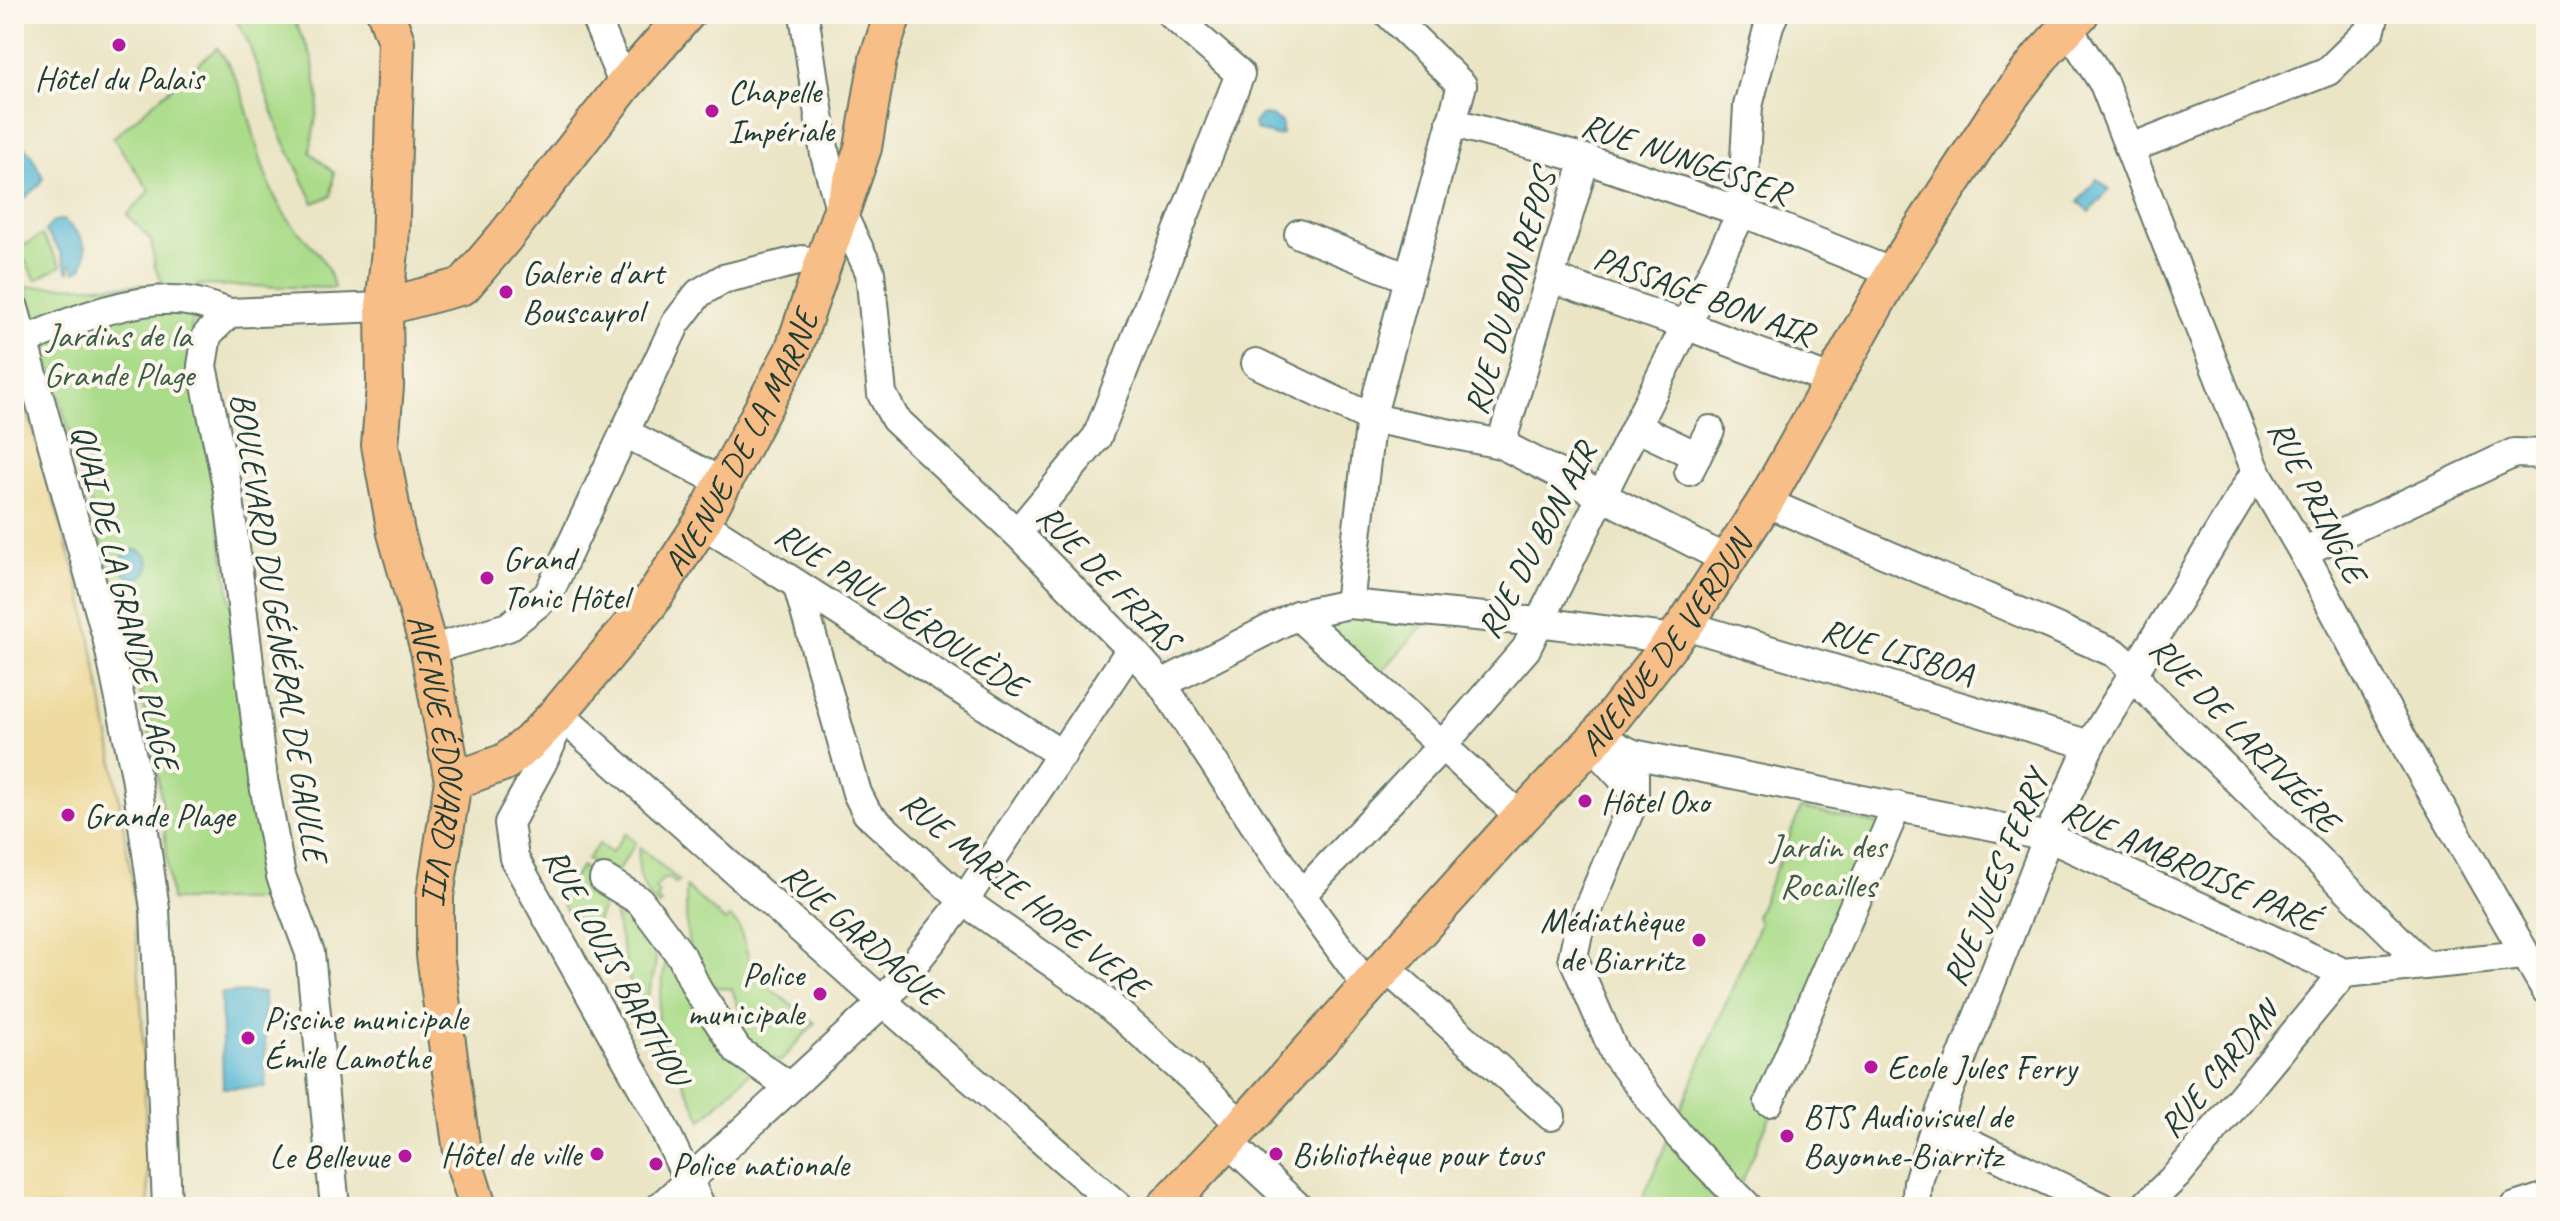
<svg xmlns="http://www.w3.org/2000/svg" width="2560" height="1221" font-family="Caveat,sans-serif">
	<rect width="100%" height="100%" fill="#fbf7ec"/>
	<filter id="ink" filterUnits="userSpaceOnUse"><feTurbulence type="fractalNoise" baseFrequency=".0125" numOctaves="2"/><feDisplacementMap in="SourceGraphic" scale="16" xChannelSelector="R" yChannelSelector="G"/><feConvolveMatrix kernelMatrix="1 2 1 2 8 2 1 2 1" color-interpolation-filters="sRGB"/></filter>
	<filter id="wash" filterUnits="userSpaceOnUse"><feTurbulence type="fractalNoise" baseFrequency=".006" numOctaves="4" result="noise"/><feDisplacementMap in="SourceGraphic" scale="32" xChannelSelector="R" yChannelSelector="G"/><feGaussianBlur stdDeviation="1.8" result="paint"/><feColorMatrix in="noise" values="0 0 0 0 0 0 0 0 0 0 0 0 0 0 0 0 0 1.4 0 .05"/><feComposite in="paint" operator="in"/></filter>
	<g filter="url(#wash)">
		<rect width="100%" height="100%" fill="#ebe5c6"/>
		<g fill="#abdc8a" stroke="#658c5f" stroke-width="2">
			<path d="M233,14H291L312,57L319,100L310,152L334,173L331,196L314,203L281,135L248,42Z"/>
			<path d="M217,48C255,94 251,163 284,213C302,241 327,252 334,288L198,285L188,352L216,503L275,900H171C166,860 165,819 158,779C127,612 74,449 26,287L164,285L155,268L151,240L127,215L150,191L113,138Z"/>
			<path d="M42,235L61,266L36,280L18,249Z"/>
			<path d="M1336,615L1425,623L1379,675L1324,624Z"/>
			<path d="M1801,808L1895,828L1731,1207H1639L1760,923L1756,917Z"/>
			<path d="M626,833L636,843L619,869L615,872L599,868L587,859L599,844L611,853Z"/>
			<path d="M640,847L679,881L675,884L671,879H663L655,889L659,894L657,899L662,903L659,906C642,894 635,867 640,847Z"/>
			<path d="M582,866C587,873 596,878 600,885C608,901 599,921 589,934L578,927L555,894L564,883L565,890H572L574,885L571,881Z"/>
			<path d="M686,887L725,921L730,917L739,926L754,976L815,1023L780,1062L755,1049L728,1021L741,1015L732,989L707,986C684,955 686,925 686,887Z"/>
			<path d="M611,898C619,903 633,907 639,913C664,941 657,972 645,1003L632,991Z"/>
			<path d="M668,958L755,1068L702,1120L682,1079L668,1061L658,1040L656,1029L665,964Z"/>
		</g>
		<path fill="#eeda9e" stroke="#868c69" stroke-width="2" d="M14,367L83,599L111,747L132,882L142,1017L149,1207H14Z"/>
		<g fill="#58b8d6" stroke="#3c7a85" stroke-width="2">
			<path d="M1261,115L1271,116L1282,123V134L1276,136L1256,130L1254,123Z"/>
			<path d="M14,134L31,154L43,178L40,184L17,205H14Z"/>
			<path d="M2097,179L2109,189L2090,212L2078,202Z"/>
			<path d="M63,220C80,233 92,247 82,268L75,272L73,265H69L70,271L68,272L60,251L45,231L54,221Z"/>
			<circle cx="135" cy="564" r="14"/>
			<path d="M264,992L266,1087L223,1088L221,993Z"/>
		</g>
	</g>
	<g filter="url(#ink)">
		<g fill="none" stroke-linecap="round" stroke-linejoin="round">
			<defs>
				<g id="minor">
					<path d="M594,14L624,85"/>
					<path d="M804,14L825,155L841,212L870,272L882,394L895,419L1017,533L1131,649L1162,684L1301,895L1367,986"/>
					<path d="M2059,14L2104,84L2256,471L2303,552L2407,748L2546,990"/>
					<path d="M1451,122L1585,159L1742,212L1893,273"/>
					<path d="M2131,148L2328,71L2371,29L2375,14"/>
					<path d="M1299,234L1408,278"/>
					<path d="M1550,278L1688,326L1833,381"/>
					<path d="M14,308L107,637L136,776L155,909L167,1207"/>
					<path d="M24,341C69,321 144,292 193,302C205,304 217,309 229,313"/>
					<path d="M1256,363L1371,418L1501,444L1727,560"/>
					<path d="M1636,427L1697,456"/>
					<path d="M625,433L724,483"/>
					<path d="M1501,444L1585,159"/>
					<path d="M1689,471L1710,430"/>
					<path d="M1765,502L2115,653L2134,670L2142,686L2424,965"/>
					<path d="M702,523L1062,755"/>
					<path d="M1017,533L1097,437L1240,74L1171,14"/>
					<path d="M2303,552L2514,453L2546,454"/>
					<path d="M798,587L857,793L867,813L964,901L1094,992L1209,1093L1242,1126"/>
					<path d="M1349,604L1371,418L1462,85L1389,14"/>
					<path d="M1297,615L1521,817"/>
					<path d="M1685,625L2090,745"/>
					<path d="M429,650L508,627L548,595L676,323L699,293L723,279L802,260L822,265"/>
					<path d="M1162,684L1297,615L1349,604L1538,622L1674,639"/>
					<path d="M1634,774V800L1578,933L1573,957L1615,1054L1680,1137L1748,1207"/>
					<path d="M1634,791L1597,751V737L1633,754L2048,837L2344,973L2524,955"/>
					<path d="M604,879L640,901L682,957L698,991L738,1051L789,1086"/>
					<path d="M1301,895L1441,747L1526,649L1742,212L1748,106L1769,25L1774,14"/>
					<path d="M1385,967L1551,1116"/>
					<path d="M1769,1102L1897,806"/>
					<path d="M1935,1126L2102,1207"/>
					<path d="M1227,1141L1298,1207"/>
					<path d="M335,1207L310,953L281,876L263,779L228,490L202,366L207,335L229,313L384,307"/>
					<path d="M660,1207L883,1002L964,901L1131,649"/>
					<path d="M701,1207L656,1112L514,858L509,823L542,763L551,744L558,713L883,1002L1119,1207"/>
					<path d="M1916,1207L1918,1182L1935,1126L2048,837L2090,745L2256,471"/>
					<path d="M2144,1207L2177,1175L2344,973"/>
					<path d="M2515,1207L2546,1197"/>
				</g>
				<g id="major">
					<path id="s1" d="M386,14L396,41L390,251L384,307L385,387L380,445L396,533L429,650L453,781L435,896V955L463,1159L478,1207"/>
					<path d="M384,307L463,286L504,238L624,85L686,14"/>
					<path id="s2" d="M453,781L505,762L530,742L558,713L649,604L702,523L793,351L863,148L878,59L893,14"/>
					<path id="s3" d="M1165,1207L1256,1111L1521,817L1597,737L1685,625L1765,502L1893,273L1996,115L2041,56L2080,14"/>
				</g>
			</defs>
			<use href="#minor" stroke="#667867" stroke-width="32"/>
			<use href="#major" stroke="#667867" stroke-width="40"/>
			<use href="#minor" stroke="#fff" stroke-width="28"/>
			<use href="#major" stroke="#f7be87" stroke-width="36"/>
		</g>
	</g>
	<g fill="#b5179e" stroke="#fbf7ec" stroke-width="3">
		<circle cx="119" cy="45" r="8"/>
		<circle cx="712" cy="111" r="8"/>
		<circle cx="506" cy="292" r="8"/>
		<circle cx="487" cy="578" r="8"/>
		<circle cx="1585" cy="801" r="8"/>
		<circle cx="68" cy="815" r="8"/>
		<circle cx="1699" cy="940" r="8"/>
		<circle cx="820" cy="994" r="8"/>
		<circle cx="248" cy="1038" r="8"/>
		<circle cx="1871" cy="1067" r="8"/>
		<circle cx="1787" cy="1136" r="8"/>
		<circle cx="597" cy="1154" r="8"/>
		<circle cx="1276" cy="1154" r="8"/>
		<circle cx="405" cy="1156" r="8"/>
		<circle cx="656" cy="1164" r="8"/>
	</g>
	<g text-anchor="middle" stroke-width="8" stroke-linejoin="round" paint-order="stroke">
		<g font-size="34" fill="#1f3d34" stroke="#fbf7ec" text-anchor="start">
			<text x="119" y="90" text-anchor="middle">Hôtel du Palais</text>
			<text x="728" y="103">Chapelle<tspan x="728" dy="39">Impériale</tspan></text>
			<text x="522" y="284">Galerie d'art<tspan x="522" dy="39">Bouscayrol</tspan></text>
			<text x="503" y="570">Grand<tspan x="503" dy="39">Tonic Hôtel</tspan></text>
			<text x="1601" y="813">Hôtel Oxo</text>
			<text x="84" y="827">Grande Plage</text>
			<text x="1683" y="932" text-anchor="end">Médiathèque<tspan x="1683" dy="39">de Biarritz</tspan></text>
			<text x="804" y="986" text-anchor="end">Police<tspan x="804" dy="39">municipale</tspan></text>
			<text x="264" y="1030">Piscine municipale<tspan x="264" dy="39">Émile Lamothe</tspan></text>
			<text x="1887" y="1079">Ecole Jules Ferry</text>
			<text x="1803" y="1128">BTS Audiovisuel de<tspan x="1803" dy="39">Bayonne-Biarritz</tspan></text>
			<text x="581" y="1166" text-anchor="end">Hôtel de ville</text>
			<text x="1292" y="1166">Bibliothèque pour tous</text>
			<text x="389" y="1168" text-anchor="end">Le Bellevue</text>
			<text x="672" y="1176">Police nationale</text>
		</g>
		<g font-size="34" fill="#1f3d34" stroke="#fbf7ec">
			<text transform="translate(1686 158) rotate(19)" y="12">RUE NUNGESSER</text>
			<text transform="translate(1509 292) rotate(-74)" y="12">RUE DU BON REPOS</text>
			<text transform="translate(1704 295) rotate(20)" y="12">PASSAGE BON AIR</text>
			<text dy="12" stroke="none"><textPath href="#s2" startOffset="456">AVENUE DE LA MARNE</textPath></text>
			<text transform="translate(2318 501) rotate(63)" y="12">RUE PRINGLE</text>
			<text transform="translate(1536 540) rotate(-62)" y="12">RUE DU BON AIR</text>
			<text transform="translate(1109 577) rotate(46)" y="12">RUE DE FRIAS</text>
			<text transform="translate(126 597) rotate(76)" y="12">QUAI DE LA GRANDE PLAGE</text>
			<text transform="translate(901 609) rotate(33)" y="12">RUE PAUL DÉROULÈDE</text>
			<text transform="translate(280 627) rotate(81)" y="12">BOULEVARD DU GÉNÉRAL DE GAULLE</text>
			<text dy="12" stroke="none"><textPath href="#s3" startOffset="754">AVENUE DE VERDUN</textPath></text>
			<text transform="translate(1898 651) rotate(17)" y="12">RUE LISBOA</text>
			<text transform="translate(2245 734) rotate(46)" y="12">RUE DE LARIVIÉRE</text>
			<text dy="12" stroke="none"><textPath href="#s1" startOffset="752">AVENUE ÉDOUARD VII</textPath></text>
			<text transform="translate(2191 865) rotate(24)" y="12">RUE AMBROISE PARÉ</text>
			<text transform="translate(1995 878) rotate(-68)" y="12">RUE JULES FERRY</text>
			<text transform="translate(1025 894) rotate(39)" y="12">RUE MARIE HOPE VERE</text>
			<text transform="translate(862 934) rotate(41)" y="12">RUE GARDAGUE</text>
			<text transform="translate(617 966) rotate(61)" y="12">RUE LOUIS BARTHOU</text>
			<text transform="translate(2218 1069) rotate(-50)" y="12">RUE CARDAN</text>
		</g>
		<g font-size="34" fill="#3b5d45" stroke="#fbf7ec">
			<text x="119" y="347">Jardins de la<tspan x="119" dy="39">Grande Plage</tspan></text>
			<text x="1828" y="858">Jardin des<tspan x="1828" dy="39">Rocailles</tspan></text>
		</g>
	</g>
	<rect width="2560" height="1221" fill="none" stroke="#fbf7ec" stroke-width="48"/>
</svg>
